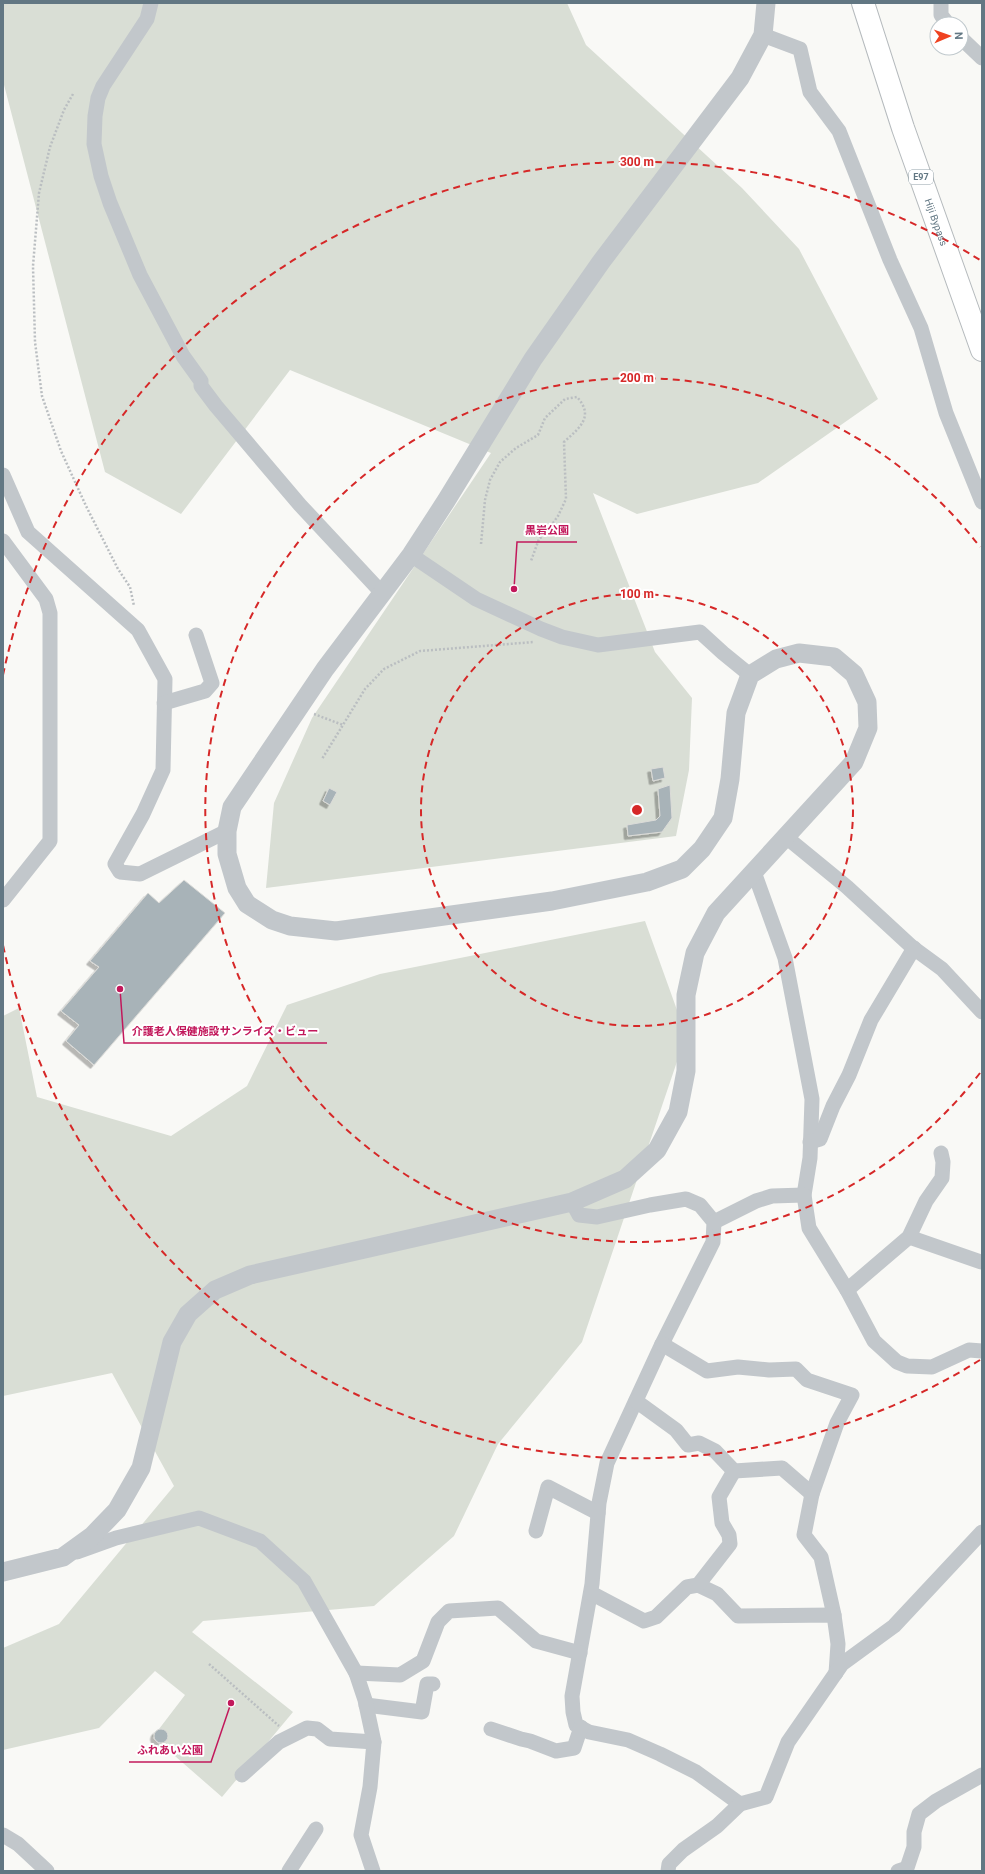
<svg xmlns="http://www.w3.org/2000/svg" width="985" height="1874" font-family="Roboto,'Noto Sans JP',sans-serif">
	<defs>
		<filter id="shadow"><feDropShadow dx="-3.5" dy="3.5" stdDeviation="0" flood-color="#0004"/></filter>
	</defs>
	<rect width="100%" height="100%" fill="#f9f9f6"/>
	<g fill="#d9ded5">
		<path d="M3,3H567L586,45L742,188L799,249L878,399L758,483L637,514L593,493L655,652L692,698L689,770L676,836L266,888L274,803L312,718L491,453L290,370L181,514L105,472L3,81Z"/>
		<path d="M645,921L686,1035L582,1342L498,1444L454,1536L374,1606L203,1621L192,1632L293,1712L222,1797L152,1736L159,1729L185,1695L155,1671L99,1728L3,1750V1648L59,1624L174,1486L112,1373L3,1396V1016L19,1008L37,1097L171,1136L247,1086L287,1005L380,974Z"/>
	</g>
	<g fill="#a8b3b8" stroke="#dbdbd8" filter="url(#shadow)">
		<path d="M663,767L665,778L653,781L651,769Z"/>
		<path d="M670,785L672,818L662,832L628,836L627,825L656,820L660,816L658,789Z"/>
		<path d="M329,788L337,792L330,805L323,801Z"/>
		<path d="M184,880L225,913L94,1065L66,1041L79,1025L61,1011L99,967L90,961L148,893L159,903Z"/>
		<circle cx="161" cy="1736" r="7"/>
	</g>
	<g fill="none" stroke-linecap="round" stroke-linejoin="round">
		<defs>
			<g id="motorway">
				<path id="s1" d="M863,3L903,128L982,350"/>
			</g>
		</defs>
		<use href="#motorway" stroke="#b5babd" stroke-width="24"/>
		<g stroke="#babec1" stroke-width="2.5" stroke-dasharray="2 2" stroke-linecap="butt">
			<path d="M73,94L64,110L50,147L39,193L33,266L35,342L42,396L61,451L86,506L118,569L130,587L134,606"/>
			<path d="M481,544L485,500L490,480L500,462L516,448L538,435L545,418L565,399L577,397C595,417 579,428 564,442L566,499L558,516L545,534L539,539L531,561"/>
			<path d="M314,714L343,725L322,759L365,689L384,669L420,651L534,642"/>
			<path d="M209,1664L279,1726"/>
		</g>
		<g stroke="#c2c7cb" stroke-width="15">
			<path d="M151,3L147,19L103,86L98,98L95,116L94,144L101,176L110,203L140,275L183,356L201,381V386L216,406L300,505L382,593"/>
			<path d="M941,3V15L948,24"/>
			<path d="M763,35L800,49L810,92L839,131L890,260L921,328L946,413L982,502"/>
			<path d="M961,38L982,58"/>
			<path d="M3,475L28,532L138,630L165,679L163,770L143,814L115,864L120,872L140,874L227,831"/>
			<path d="M3,541L46,599L50,613V841L3,900"/>
			<path d="M411,555L476,599L541,629L562,637L598,645L700,632L723,653L750,675"/>
			<path d="M164,703L205,691L212,683L196,635"/>
			<path d="M786,837L847,887L912,947L942,969L982,1012"/>
			<path d="M754,872L785,958L812,1099L810,1158L804,1195L809,1228L847,1290L874,1341L897,1362L907,1366L932,1367L969,1350L982,1351"/>
			<path d="M810,1142L820,1139L833,1106L849,1075L871,1020L914,948"/>
			<path d="M572,1202L579,1215L597,1217L650,1205L686,1199L700,1205L714,1222L713,1242L662,1344L607,1463L599,1503L592,1584L572,1696L573,1712L576,1725L589,1732L628,1740L660,1754L696,1772L740,1804"/>
			<path d="M714,1222L756,1201L772,1196L804,1195"/>
			<path d="M909,1237L981,1262"/>
			<path d="M847,1290L909,1237L926,1201L942,1178L943,1162L941,1153"/>
			<path d="M636,1401L676,1430L688,1445L699,1443L715,1451L734,1471L782,1468L812,1494L837,1423L852,1395L807,1380L796,1369L769,1370L738,1367L707,1371L662,1344"/>
			<path d="M812,1494L804,1535L821,1557L834,1615"/>
			<path d="M536,1531L548,1487L598,1513"/>
			<path d="M77,1552L116,1538L199,1518L260,1541L304,1581L356,1673"/>
			<path d="M698,1585L717,1594L738,1616L834,1615L838,1644L836,1673"/>
			<path d="M591,1593L644,1621L656,1617L687,1587L698,1585L730,1544L729,1535L722,1523L719,1497L734,1471"/>
			<path d="M366,1705L422,1712L427,1684H433"/>
			<path d="M491,1729L521,1739L530,1741L556,1751L574,1748L581,1727"/>
			<path d="M242,1775L279,1742L307,1728L317,1729L330,1739L374,1742"/>
			<path d="M3,1835L18,1844L47,1871"/>
			<path d="M289,1871L316,1829"/>
			<path d="M373,1871L361,1835L370,1787L374,1742L365,1700L356,1673L400,1675L423,1661L438,1622L449,1611L498,1608L536,1641L580,1653"/>
			<path d="M668,1871L669,1864L683,1850L717,1826L740,1804L766,1797L788,1742L842,1664L894,1626L982,1532"/>
			<path d="M898,1871L907,1868L914,1847V1832L919,1814L936,1801L982,1775"/>
		</g>
		<path stroke="#c2c7cb" stroke-width="19" d="M3,1572L63,1557L92,1536L117,1510L141,1468L172,1342L188,1314L215,1290L250,1275L572,1202L625,1179L657,1150L678,1112L686,1071V995L695,953L716,913L854,762L868,728L867,702L854,674L834,657L799,653L776,659L750,675L736,713L730,779L723,818L702,849L682,869L647,882L552,901L336,931L290,926L272,920L247,904L237,888L227,854V831L232,807L325,669L411,555L446,501L533,359L601,262L740,78L763,35L766,3"/>
		<use href="#motorway" stroke="#fff" stroke-width="22"/>
	</g>
	<g fill="none" stroke="#d62828" stroke-width="2" stroke-dasharray="7 5">
		<circle cx="637" cy="810" r="216"/>
		<path d="M980 1073A432 432 0 1 1 980 547"/>
		<path d="M980 1360A648 648 0 0 1 3 945M3 675A648 648 0 0 1 980 260"/>
	</g>
	<g text-anchor="middle" stroke-width="4" stroke-linejoin="round" paint-order="stroke">
		<rect fill="#fff" stroke="#91a0a8" stroke-width="1" x="909" y="170" width="24" height="14" rx="3"/>
		<g font-size="9" font-weight="bold" fill="#627783">
			<text x="921" y="180">E97</text>
		</g>
		<g font-size="10" fill="#627783" stroke="#fff">
			<text dy="4" stroke="none"><textPath href="#s1" startOffset="231">Hiji Bypass</textPath></text>
		</g>
	</g>
	<circle cx="637" cy="810" r="6" fill="#d62828" stroke="#fff" stroke-width="2"/>
	<g font-size="12" text-anchor="middle" font-weight="bold" fill="#d62828" stroke="#fff" stroke-width="4" stroke-linejoin="round" paint-order="stroke">
		<text x="637" y="166">300 m</text>
		<text x="637" y="382">200 m</text>
		<text x="637" y="598">100 m</text>
	</g>
	<path fill="none" stroke="#c2185b" stroke-width="1.5" d="M514 589L517 542H577M120 989L124 1043H327M231 1703L211 1762H129"/>
	<g fill="#c2185b" stroke="#fff" stroke-width="1.5">
		<circle cx="514" cy="589" r="4"/>
		<circle cx="120" cy="989" r="4"/>
		<circle cx="231" cy="1703" r="4"/>
	</g>
	<g font-size="11" text-anchor="middle" font-weight="bold" fill="#c2185b" stroke="#fff" stroke-width="4" stroke-linejoin="round" paint-order="stroke">
		<text x="547" y="534">黒岩公園</text>
		<text x="225" y="1035">介護老人保健施設サンライズ・ビュー</text>
		<text x="170" y="1754">ふれあい公園</text>
	</g>
	<rect width="985" height="1874" fill="none" stroke="#627783" stroke-width="8"/>
	<g transform="translate(949 36) rotate(88)"><circle r="19" fill="#ffffff" stroke="#c0c9cd"/>
	<path d="M0-3L7 15L0 10L-7 15Z" fill="#ef4220"/>
	<text y="-6" font-size="11" font-weight="bold" text-anchor="middle" fill="#627783">N</text>
	</g>
</svg>
